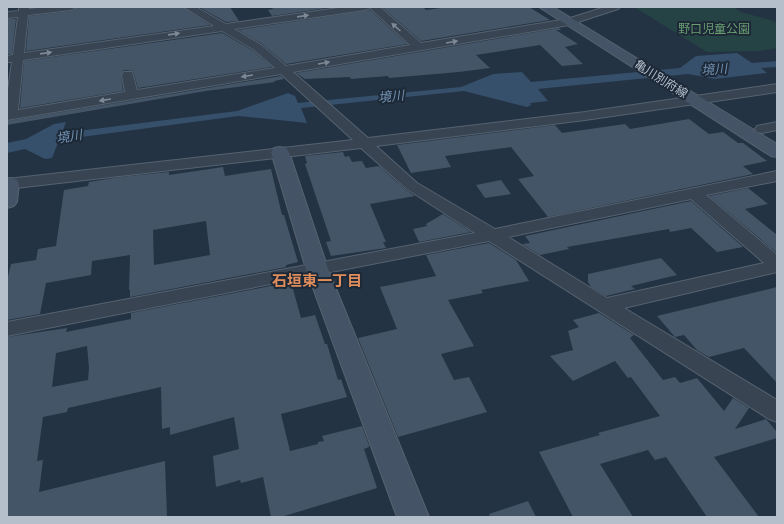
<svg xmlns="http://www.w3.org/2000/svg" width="784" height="524" font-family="Signika,'Noto Sans JP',sans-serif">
	<rect width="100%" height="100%" fill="#233343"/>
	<path fill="#254244" d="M634,7H733L741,12L774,21L777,24V48L759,51L707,52Z"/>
	<path fill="#364f6b" d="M737,53L752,63L777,61V67L761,68L767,73L715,79L688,74L538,89L548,101L530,103L531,105L527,107L464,91L301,108L307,123L238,116L59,140L52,158L45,159L25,149L7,153V143L26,139L54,124L66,122L62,133L237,111L288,93L295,96L298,103L461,87L493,74L522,72L531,82L680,68L696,56Z"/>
	<g fill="#445567" fill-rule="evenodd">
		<path d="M77,7H183L210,25L26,51L29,16L71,11Z"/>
		<path d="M199,7H230L239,21L226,22Z"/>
		<path d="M271,7H334L272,16L268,10L273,9Z"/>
		<path d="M382,7H423L426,10L448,7H529L550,20L421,41Z"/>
		<path d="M370,10L407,44L286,64L262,44L238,30Z"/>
		<path d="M7,19H16L12,54H7Z"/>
		<path d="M559,28L561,30H556L578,44L565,47L583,64L562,66L540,45L476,55L490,68L459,72L389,78L388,76L351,79L350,77L305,79L296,73Z"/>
		<path d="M222,33L252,50L272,67L138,88L133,71L124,70L121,75L123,91L20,108L24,61Z"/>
		<path d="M281,76L284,79L274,81L275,82L206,91L7,125V121Z"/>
		<path d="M689,119L709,134L723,132L738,143H743L767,161L743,166L753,174L548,217L518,179L534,176L511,147L445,156L451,167L411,173L397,145L555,125L562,133L625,124L630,129Z"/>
		<path d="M343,152L345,157L349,156L352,162L362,161L366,168L379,166L406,190L415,196L370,204L386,242H383L386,248L331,256L326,242L331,241L305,164L307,163L305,156Z"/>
		<path d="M223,167L225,176L271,169L282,215H284L298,262L286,265V267L130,297V290H129L130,255L92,261L91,275L46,283L40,314L7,320V281L11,264L36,260L38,249L56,246L64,190L88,186L89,182L120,177L169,172V175ZM206,221L210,255L154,265L153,230Z"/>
		<path d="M501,180L511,194L485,198L476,185Z"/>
		<path d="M748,188L768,204L745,209L777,235V253L709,196Z"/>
		<path d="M691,201L743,247L717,252L691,228L670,232L669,229L567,247L569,249L540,255L522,244L530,243L525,236Z"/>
		<path d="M443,214L471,232L419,242L413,229L427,226L426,224Z"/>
		<path d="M489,243L516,260L529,281L481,290L483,293L448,300L474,346L441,354L454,380L469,377L487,412L398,437L358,338L397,329L380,287L436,276L426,255Z"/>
		<path d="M661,258L677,275L631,286L635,289L606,296L591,287L588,282V274Z"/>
		<path d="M291,282L301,318L315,315L325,344H327L338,380L341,379L347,397L281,414L290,451L318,444V442L324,441L322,436L362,426L369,445V447L364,449L377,488L281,517H271L263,477L241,483L240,480L216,487L213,456L239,449L234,417L170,435V427L162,429L161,387L68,408L67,412L43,417L37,461L43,460L39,492L165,461L167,517H7V337L67,328L66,332L131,319V313ZM87,346L89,368L88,380L52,387L56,353Z"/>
		<path d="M777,287V383L744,348L709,357L697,350L684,335L675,337L657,316Z"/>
		<path d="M599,313L634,335L630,338L663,380L675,377L680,383L697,378L724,411L733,398L749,408L735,429L766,419L777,432V438L714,457L759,517H707L666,457L655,460L648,450L600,464L633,517H573L539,452L600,435L598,433L660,416L631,377L628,378L615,361L573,381L550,356L573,350L568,331L579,327L573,320Z"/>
		<path d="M528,501L536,517H490L489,514Z"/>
	</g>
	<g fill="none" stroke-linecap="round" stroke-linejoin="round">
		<defs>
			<g id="street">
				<path d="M19,7H29V9L47,7H76L71,10L28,15L24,53L214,26L184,7H196L226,24L345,7H380L421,43L567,19L605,7H620L618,9L569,25L293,72L368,138L585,112L777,84V92L585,120L376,146L417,183L495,229L777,171V181L706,195L777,255V272L624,308L777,400V422L769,419L489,241L7,336V322L475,233L407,189L361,148L7,189V179L353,140L281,74L7,120V96L12,62H7V56L13,55L18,17L7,18V12L19,11ZM370,8L410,45L286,66L261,45L234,29L365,10ZM222,31L253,49L275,68L137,90L132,72H124L122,75L125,92L18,110L23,60ZM691,199L764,263L607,298L508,237Z"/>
				<path d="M777,122V130L762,133L757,132L755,129L757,126Z"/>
			</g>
			<g id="secondary">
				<path d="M539,7H553L777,144V157L771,156Z"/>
				<path d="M280,147L286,148L289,152L328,269L429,517H397L306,269L271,152L274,148Z"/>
				<path d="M10,178L17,180L19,184L17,202L14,206L7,208V179Z"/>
			</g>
		</defs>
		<use href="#street" stroke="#56626f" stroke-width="2"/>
		<use href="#secondary" stroke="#56626f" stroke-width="2"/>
		<use href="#street" fill="#384452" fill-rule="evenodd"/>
		<use href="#secondary" fill="#455366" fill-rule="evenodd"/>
	</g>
	<defs><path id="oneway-solid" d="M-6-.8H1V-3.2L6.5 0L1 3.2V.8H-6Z"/></defs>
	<g fill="#7d8895">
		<use href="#oneway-solid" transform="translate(303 16) rotate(-8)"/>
		<use href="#oneway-solid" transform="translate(396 27) rotate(-138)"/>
		<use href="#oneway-solid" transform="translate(174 34) rotate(-8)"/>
		<use href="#oneway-solid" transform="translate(452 42) rotate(-10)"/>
		<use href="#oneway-solid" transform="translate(46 53) rotate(-8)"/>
		<use href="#oneway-solid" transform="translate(324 63) rotate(-10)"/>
		<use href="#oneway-solid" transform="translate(247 76) rotate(171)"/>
		<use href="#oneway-solid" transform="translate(105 100) rotate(171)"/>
	</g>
	<g text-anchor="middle" stroke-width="4" stroke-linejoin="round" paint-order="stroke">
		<g font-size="12" fill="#6a9f72" stroke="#1d2937">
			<text x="714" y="33">野口児童公園</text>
		</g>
		<g font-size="12" fill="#b5bfcc" stroke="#1d2937">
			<text transform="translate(661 79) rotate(32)" y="4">亀川別府線</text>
		</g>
		<g font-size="13" font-style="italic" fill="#7292b2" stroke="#1d2937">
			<text transform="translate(714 69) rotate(-5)" y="5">境川</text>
			<text transform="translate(391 96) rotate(-6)" y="5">境川</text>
			<text transform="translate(69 136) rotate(-9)" y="5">境川</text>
		</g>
		<g font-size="15" font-weight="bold" fill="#df8d5d" stroke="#1d2937">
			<text x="317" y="286">石垣東一丁目</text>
		</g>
	</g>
	<rect width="784" height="524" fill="none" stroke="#b5bfcc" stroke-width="16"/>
</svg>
